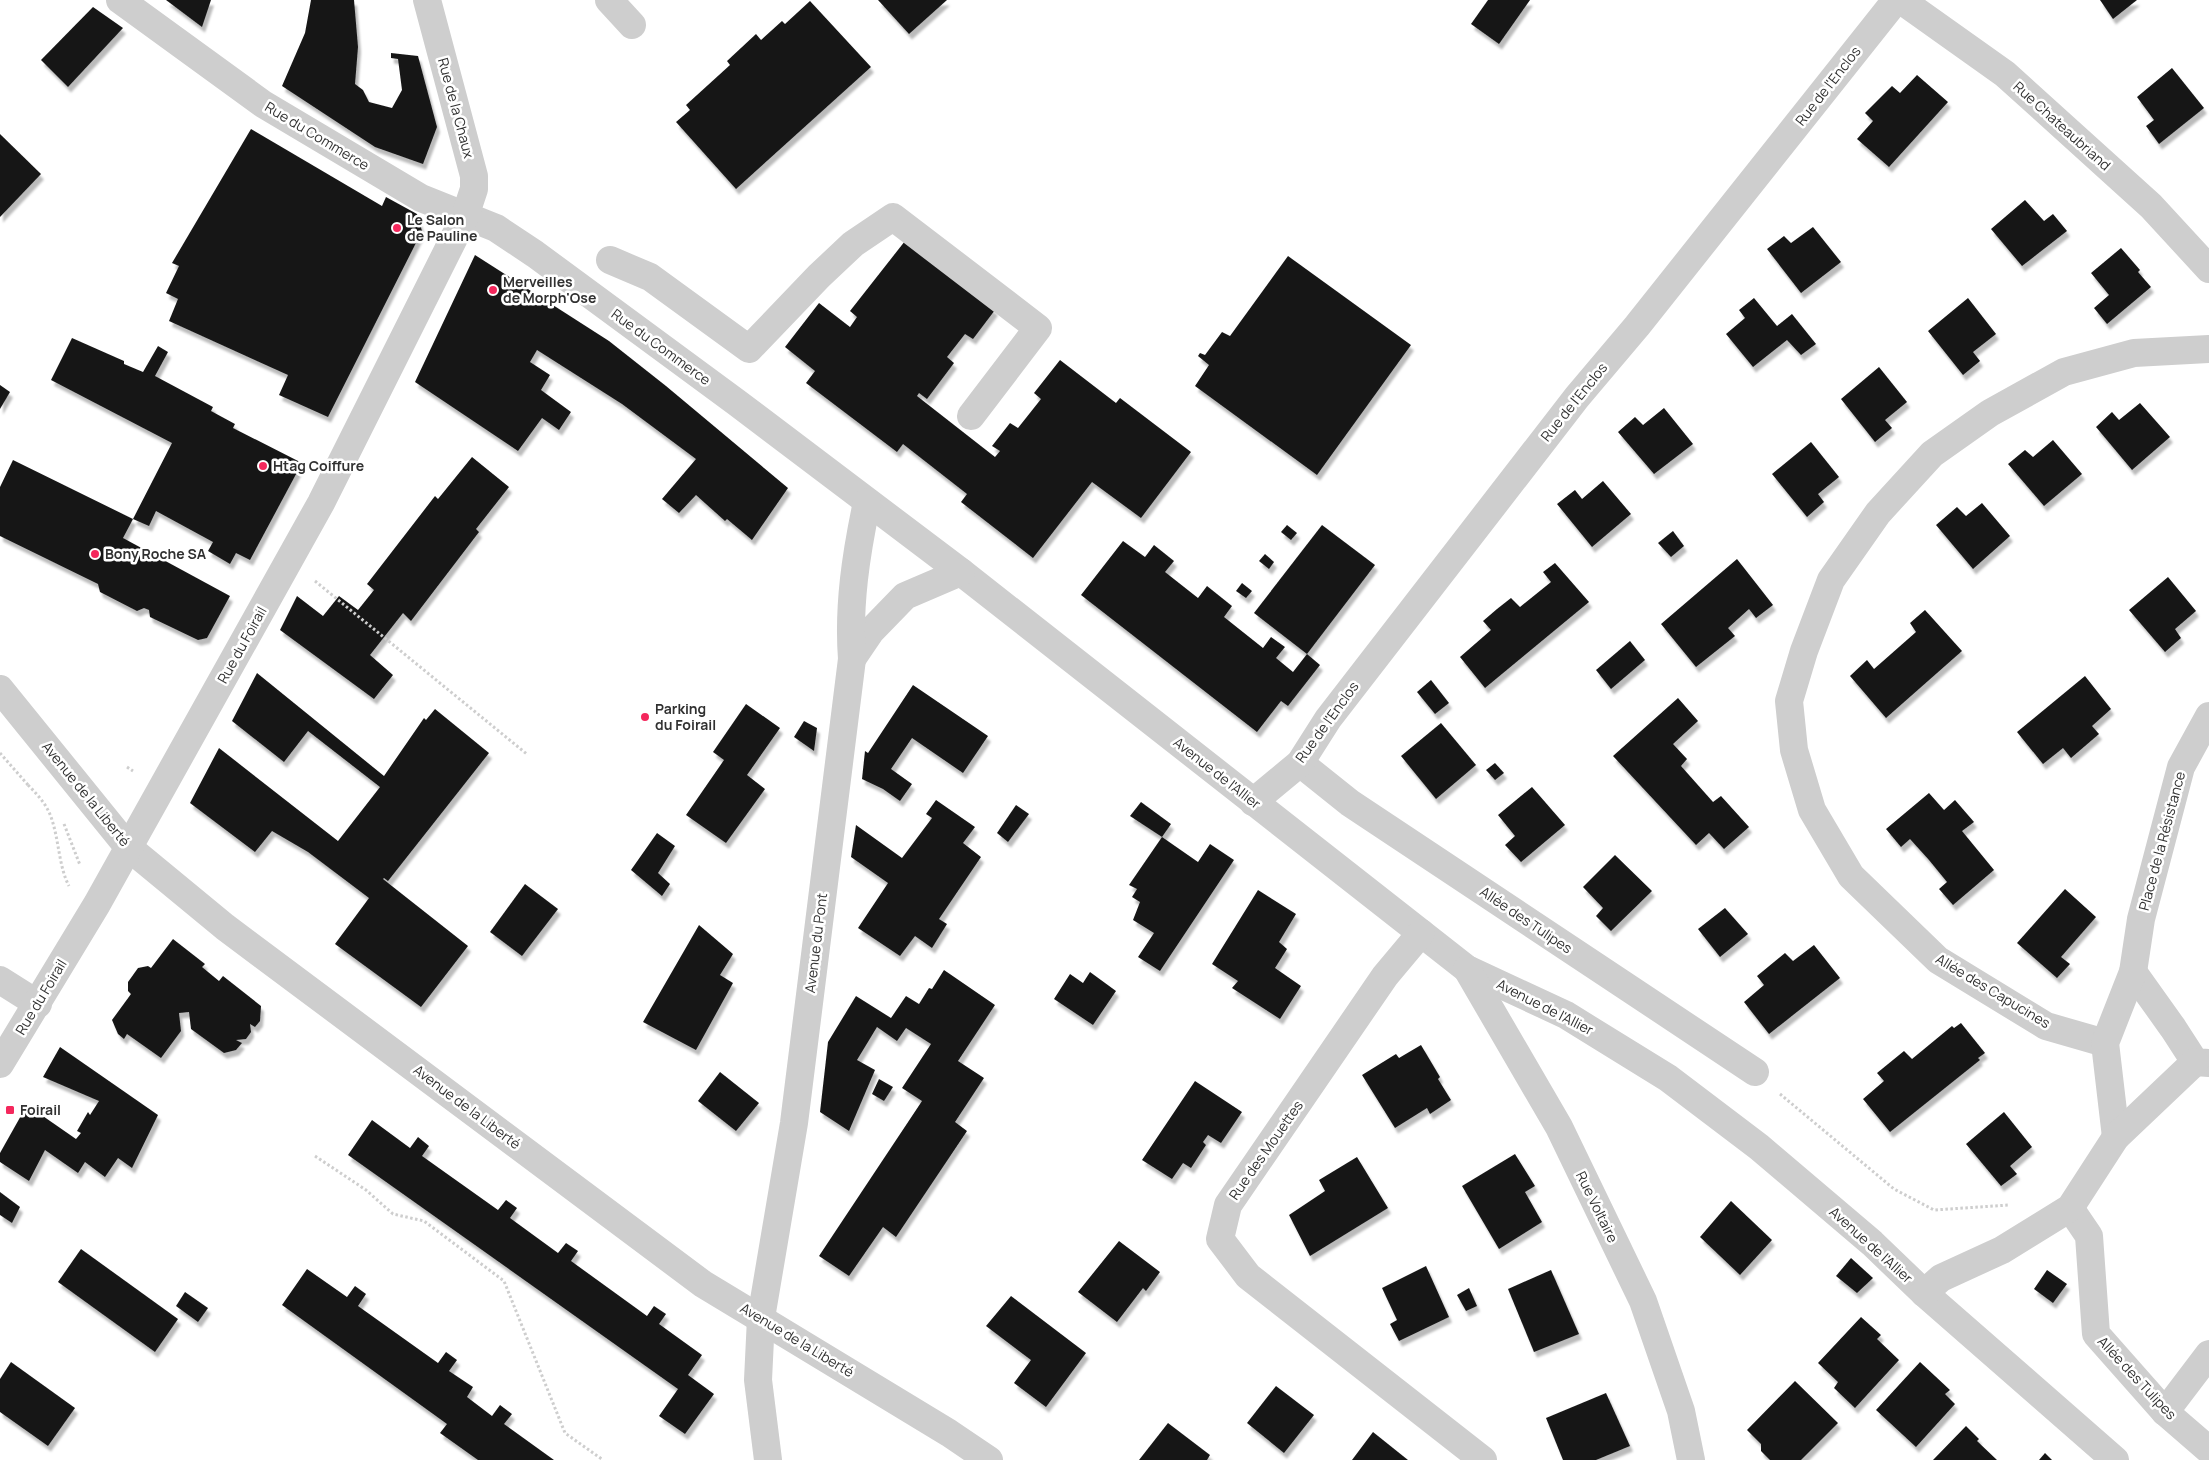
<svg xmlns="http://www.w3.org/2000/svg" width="2209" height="1460" font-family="Manrope,sans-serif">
	<defs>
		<filter id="shadow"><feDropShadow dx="3" dy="5.5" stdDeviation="1" flood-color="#0004"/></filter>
	</defs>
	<rect width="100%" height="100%" fill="#fff"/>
	<g fill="#181818" filter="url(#shadow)">
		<path d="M166,0H211L202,27Z"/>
		<path d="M311,0H354L358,47L355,84L363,90L369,102L392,108L402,90L398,59L391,58V53L418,56L437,127L423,164L375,147L282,86L305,33Z"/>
		<path d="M878,0H947L909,34Z"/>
		<path d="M1488,0H1530L1499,44L1471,24Z"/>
		<path d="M2100,0H2137L2113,19Z"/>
		<path d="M810,1L871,67L736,189L676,122L690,110L686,105L730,65L727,61L756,34L761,40L782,21L785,24Z"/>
		<path d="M93,7L123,28L68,87L41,60Z"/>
		<path d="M2172,68L2204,108L2159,144L2146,126L2154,120L2137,97Z"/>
		<path d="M1917,75L1948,102L1889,167L1857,139L1873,121L1865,113L1892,86L1900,93Z"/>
		<path d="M251,129L382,206L386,197L417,214L422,231L328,417L279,395L288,375L169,321L178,299L166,293L179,266L172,263Z"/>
		<path d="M0,134L41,174L0,217Z"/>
		<path d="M2025,200L2044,221L2053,214L2067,231L2022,266L1991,229Z"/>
		<path d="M1813,227L1841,262L1801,293L1767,249L1784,236L1791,243Z"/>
		<path d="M905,241L995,310L973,339L965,334L947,357L954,363L927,399L919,393L917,396L995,457L1000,451L992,446L1010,423L1018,428L1041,399L1034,393L1060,360L1116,403L1120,398L1191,452L1141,518L1092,482L1033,558L961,502L967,494L903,444L897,452L806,383L815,371L785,347L819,303L850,327L857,317L850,311Z"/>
		<path d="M2121,248L2140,270L2138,272L2151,287L2107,324L2094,308L2109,295L2091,273Z"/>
		<path d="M475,255L609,341L666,386L788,488L752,540L727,519L725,521L696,495L679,513L662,499L696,459L622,404L537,350L530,362L550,375L541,390L571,412L559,430L542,418L518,451L415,382Z"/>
		<path d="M1288,256L1411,345L1317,475L1195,386L1209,365L1198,356L1200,353L1205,355L1222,332L1230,336Z"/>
		<path d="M1754,298L1777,326L1792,314L1816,344L1801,355L1787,340L1753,367L1726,334L1745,318L1739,310Z"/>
		<path d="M1968,298L1996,334L1973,352L1980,361L1963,375L1928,331Z"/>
		<path d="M72,338L124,361V364L143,372L158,346L168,352L155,376L213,407L211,411L235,424L233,428L302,463L250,560L236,553L230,564L208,551L213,542L156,511L149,526L133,519L123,538L230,596L207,638L198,640L150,617L149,610L144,608L137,611L100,592L98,584L0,536V487L13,460L133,519L172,443L51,380Z"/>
		<path d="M1879,367L1907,402L1885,420L1892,428L1875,442L1841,399Z"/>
		<path d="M0,385L10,392L0,409Z"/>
		<path d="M2140,403L2170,437L2132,470L2096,427L2112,412L2119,420Z"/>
		<path d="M1664,408L1693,444L1654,474L1618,432L1635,417L1643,425Z"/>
		<path d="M2053,440L2082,474L2044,506L2008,464L2025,450L2033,457Z"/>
		<path d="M1811,442L1839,477L1818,494L1824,502L1807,517L1772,474Z"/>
		<path d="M472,457L509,487L476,529L479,532L411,621L403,613L370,655L393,675L374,699L280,630L297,596L323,616L339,596L358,610L374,590L367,584L435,496L438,499Z"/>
		<path d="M1603,481L1631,514L1592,547L1557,504L1575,490L1582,499Z"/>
		<path d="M1982,503L2010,536L1973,569L1936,525L1957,507L1966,516Z"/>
		<path d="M1287,525L1297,533L1291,540L1281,532Z"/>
		<path d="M1322,525L1375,565L1307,654L1254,613Z"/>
		<path d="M1673,531L1684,546L1671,557L1658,543Z"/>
		<path d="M1123,541L1145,557L1154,545L1174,561L1165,572L1198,598L1207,586L1232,606L1224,617L1263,648L1271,637L1285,647L1276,658L1293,672L1307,654L1320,665L1288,706L1281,701L1257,732L1081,595Z"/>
		<path d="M1265,554L1274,562L1269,569L1259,561Z"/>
		<path d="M1737,559L1773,605L1756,618L1749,609L1728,628L1735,636L1696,667L1661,624Z"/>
		<path d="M1555,563L1589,602L1485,688L1460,657L1491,630L1483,621L1497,609L1511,598L1520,607L1551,582L1543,572Z"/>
		<path d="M2168,577L2196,611L2175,629L2181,638L2165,652L2129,610Z"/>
		<path d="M1242,583L1252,591L1246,598L1236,591Z"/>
		<path d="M1925,610L1962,651L1886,718L1850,676L1867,660L1874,669L1916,632L1910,623Z"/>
		<path d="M1630,641L1645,660L1611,689L1596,670Z"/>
		<path d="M257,673L384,776L424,718L426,720L435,709L489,753L388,881L384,878L383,879L468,946L421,1007L335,944L369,898L308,852L272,831L255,852L190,803L219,748L338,841L380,787L308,731L284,762L232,721Z"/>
		<path d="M2085,676L2111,709L2092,726L2099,734L2071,758L2063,748L2043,764L2017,732Z"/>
		<path d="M1431,680L1449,703L1435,714L1417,692Z"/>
		<path d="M913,685L988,736L963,773L912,738L891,769L912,784L900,801L883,789L862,779L865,751L868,753Z"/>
		<path d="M1678,698L1698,721L1673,744L1687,759L1681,766L1713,802L1721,796L1749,827L1724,849L1709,833L1696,845L1613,756Z"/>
		<path d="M746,704L780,728L747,775L765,789L726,843L686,815L724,760L713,752Z"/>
		<path d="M804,721L817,728L814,751L794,737Z"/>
		<path d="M1441,723L1476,765L1436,799L1401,756Z"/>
		<path d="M1495,763L1504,773L1495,780L1486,770Z"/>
		<path d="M1532,787L1565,825L1521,862L1505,845L1515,836L1498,815Z"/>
		<path d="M1929,793L1944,810L1955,800L1974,822L1962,831L1994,870L1953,905L1939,889L1947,882L1929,860L1910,839L1901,847L1886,829Z"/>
		<path d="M936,800L975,827L963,843L981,857L939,919L947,924L932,948L915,936L900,956L858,928L888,883L851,857L856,825L902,858L932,818L926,814Z"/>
		<path d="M1141,802L1171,824L1162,837L1130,816Z"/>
		<path d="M1016,805L1029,814L1008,842L997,833Z"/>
		<path d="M657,833L675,846L658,873L670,884L662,896L631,870Z"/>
		<path d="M1162,837L1198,862L1210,844L1234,860L1160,971L1138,957L1154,933L1133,920L1140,902L1132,897L1137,889L1129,885Z"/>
		<path d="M1615,855L1652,891L1611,931L1596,916L1603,908L1583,887Z"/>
		<path d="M525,884L558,909L522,956L490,932Z"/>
		<path d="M2065,889L2096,917L2061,957L2070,964L2057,978L2017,943Z"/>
		<path d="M1258,890L1296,914L1279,942L1287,949L1275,968L1301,986L1280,1019L1232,988L1238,981L1212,964Z"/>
		<path d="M1725,908L1748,934L1720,957L1698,929Z"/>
		<path d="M699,925L733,954L720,975L733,983L696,1050L643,1022Z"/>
		<path d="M173,939L205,964L202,967L219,981L223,976L261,1006L260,1021L255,1027L250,1024L251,1032L246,1039L236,1040L242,1043L236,1050L224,1053L191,1029L189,1012L179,1013L181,1031L161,1058L127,1034L124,1039L118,1034L112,1020L131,994L128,991V982L138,968L148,966L151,968Z"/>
		<path d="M1814,945L1840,978L1769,1034L1744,1002L1764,985L1757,976L1785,953L1793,961Z"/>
		<path d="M944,970L995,1005L958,1061L984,1078L955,1122L967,1131L896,1237L883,1227L849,1276L819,1256L922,1101L902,1088L931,1044L906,1028L897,1041L877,1027L857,1060L875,1070L849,1131L820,1112L828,1042L856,996L891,1018L906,996L919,1004L929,988L932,989Z"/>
		<path d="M1090,972L1116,991L1093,1025L1054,999L1070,974L1083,983Z"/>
		<path d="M1961,1023L1985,1053L1978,1058L1980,1060L1890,1132L1863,1099L1884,1081L1877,1073L1904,1051L1912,1059L1952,1026L1954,1028Z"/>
		<path d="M1421,1045L1440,1077L1438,1079L1451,1100L1430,1114L1427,1108L1395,1128L1362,1075L1396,1054L1399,1058Z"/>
		<path d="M60,1047L158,1115L132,1168L118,1158L105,1177L85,1162L78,1173L45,1150L29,1181L0,1162V1153L27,1105L76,1139L81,1133L77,1131L88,1112L90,1115L99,1101L43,1077Z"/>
		<path d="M720,1072L759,1103L736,1131L698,1101Z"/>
		<path d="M879,1079L893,1087L884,1101L872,1094Z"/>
		<path d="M1195,1081L1242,1112L1221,1143L1208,1135L1203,1142L1206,1145L1191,1168L1183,1163L1172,1179L1142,1160Z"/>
		<path d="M2004,1112L2032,1147L2010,1166L2017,1174L2001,1186L1966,1144Z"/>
		<path d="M372,1120L410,1148L418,1137L429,1146L422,1156L498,1210L506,1200L517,1208L510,1218L558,1253L566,1243L578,1251L571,1261L647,1316L654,1306L666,1314L659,1324L702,1355L688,1375L714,1394L685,1434L659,1416L678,1389L348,1155Z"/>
		<path d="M1515,1154L1535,1186L1525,1192L1542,1222L1499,1249L1462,1186Z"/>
		<path d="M1357,1157L1388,1208L1310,1256L1289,1215L1325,1191L1319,1180Z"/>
		<path d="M0,1192L20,1207L12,1223L0,1215Z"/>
		<path d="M1731,1201L1772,1240L1740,1275L1700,1237Z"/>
		<path d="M1119,1241L1160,1272L1146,1291L1143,1288L1117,1322L1078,1292Z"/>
		<path d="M81,1249L178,1319L155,1352L58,1282Z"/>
		<path d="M1851,1258L1873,1278L1857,1293L1836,1276Z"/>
		<path d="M1426,1266L1449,1317L1399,1341L1390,1324L1397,1320L1382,1288Z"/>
		<path d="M307,1269L347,1297L355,1286L366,1294L358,1306L438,1363L446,1352L457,1360L449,1371L473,1387L467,1397L492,1416L500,1405L512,1414L504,1424L554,1460H478L440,1433L447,1424L282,1305Z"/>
		<path d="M1551,1270L1579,1334L1534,1352L1508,1289Z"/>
		<path d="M2047,1270L2067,1284L2053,1303L2034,1289Z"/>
		<path d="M1469,1288L1477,1306L1466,1311L1457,1295Z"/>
		<path d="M185,1292L208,1308L198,1322L176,1306Z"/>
		<path d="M1011,1296L1086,1353L1046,1407L1014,1383L1031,1360L986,1326Z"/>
		<path d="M1861,1317L1881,1335L1877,1339L1899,1360L1855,1408L1834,1388L1838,1382L1818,1363Z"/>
		<path d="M11,1362L75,1408L48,1446L0,1412V1379Z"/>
		<path d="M1920,1362L1950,1390L1945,1394L1955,1404L1916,1447L1876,1410Z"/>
		<path d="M1795,1381L1838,1423L1801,1460H1770L1761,1451V1444L1747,1430Z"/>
		<path d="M1276,1386L1314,1415L1284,1453L1247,1423Z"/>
		<path d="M1606,1393L1630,1446L1596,1460H1563L1546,1418Z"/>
		<path d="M1168,1423L1210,1455L1207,1460H1139Z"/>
		<path d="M1966,1426L1979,1439L1977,1441L1997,1460H1933Z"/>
		<path d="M1373,1432L1408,1460H1352Z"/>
		<path d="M2045,1453L2052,1460H2039Z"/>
	</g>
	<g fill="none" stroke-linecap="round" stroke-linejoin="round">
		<g stroke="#cecece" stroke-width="3" stroke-dasharray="2.5 2.5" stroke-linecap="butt">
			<path d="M315,581L528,755"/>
			<path d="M0,753L28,785L29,783"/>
			<path d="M127,767L133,771"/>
			<path d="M28,785C38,795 48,806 52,820C59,841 59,867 69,886"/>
			<path d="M64,824L80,865"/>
			<path d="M1780,1094L1894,1189L1934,1210L2009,1205"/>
			<path d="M315,1156L366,1190L393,1214L424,1221L504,1281L565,1433L603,1460"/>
		</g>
		<g stroke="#cecece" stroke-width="28">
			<path d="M120,0L263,104L421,198L496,228L535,254L736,402L961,572L1467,969L1566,1015L1668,1078L1759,1147L1872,1243L1924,1293L2115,1460"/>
			<path d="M609,0L632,25"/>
			<path d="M1901,0L2005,74L2151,206L2209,269"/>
			<path d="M610,260L650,277L749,349L819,276L853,244L893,217L1038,328L971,416"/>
			<path d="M852,659L871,631L905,596L961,572"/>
			<path d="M0,689L128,847L225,927L703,1284L949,1433L989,1460"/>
			<path d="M1300,763L1350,803L1755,1072"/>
			<path d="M1253,802L1300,763L1328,719L1577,397L1637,326L1896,0"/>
			<path d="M1421,933L1385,976L1228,1205L1220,1239L1248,1276L1483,1460"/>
			<path d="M1467,969L1559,1127L1643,1301L1681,1411L1691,1460"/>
			<path d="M2133,972L2173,1028L2195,1062L2209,1063"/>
			<path d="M0,980L38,1004"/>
			<path d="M2105,1043L2046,1026L1938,960L1851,876L1812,810L1794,750L1789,701L1804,651L1831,580L1878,513L1932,454L1990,413L2064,372L2134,353L2209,349"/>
			<path d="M0,1064L97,904L321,503L465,216L474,189V176L427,0"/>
			<path d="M2116,1137L2105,1043L2133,972L2141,919L2181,767L2209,716"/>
			<path d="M2070,1208L2089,1236L2096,1334L2165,1412L2209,1450"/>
			<path d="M1924,1293L1941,1278L2002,1250L2070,1208L2116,1137L2195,1062"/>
			<path d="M2165,1412L2209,1354"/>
			<path d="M768,1460L758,1380L761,1318L794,1123L852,659C848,606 856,554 867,502"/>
		</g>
	</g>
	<g fill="#f4275c" stroke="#fff" stroke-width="2">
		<circle cx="397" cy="228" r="5"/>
		<circle cx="493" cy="290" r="5"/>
		<circle cx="263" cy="466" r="5"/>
		<circle cx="95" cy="554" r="5"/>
		<circle cx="645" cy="717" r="5"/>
		<rect x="5" y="1105" width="10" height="10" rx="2.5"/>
	</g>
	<g text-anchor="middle" stroke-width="5" stroke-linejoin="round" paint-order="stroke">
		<g font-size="14" fill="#313131" stroke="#fff">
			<text transform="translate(1828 86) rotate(-52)" y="5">Rue de l'Enclos</text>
			<text transform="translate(456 108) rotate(75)" y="5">Rue de la Chaux</text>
			<text transform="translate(2062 126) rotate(42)" y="5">Rue Chateaubriand</text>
			<text transform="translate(317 136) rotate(31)" y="5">Rue du Commerce</text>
			<text transform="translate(661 347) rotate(36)" y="5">Rue du Commerce</text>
			<text transform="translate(1574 402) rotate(-51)" y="5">Rue de l'Enclos</text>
			<text transform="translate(242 645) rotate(-61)" y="5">Rue du Foirail</text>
			<text transform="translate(1327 722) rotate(-54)" y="5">Rue de l'Enclos</text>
			<text transform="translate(1217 773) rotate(38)" y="5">Avenue de l'Allier</text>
			<text transform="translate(86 794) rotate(51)" y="5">Avenue de la Liberté</text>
			<text transform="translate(2162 841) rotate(-75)" y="5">Place de la Résistance</text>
			<text transform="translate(1526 920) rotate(34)" y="5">Allée des Tulipes</text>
			<text transform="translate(816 943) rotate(-83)" y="5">Avenue du Pont</text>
			<text transform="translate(1993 991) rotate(31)" y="5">Allée des Capucines</text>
			<text transform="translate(41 997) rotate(-59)" y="5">Rue du Foirail</text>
			<text transform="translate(1545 1007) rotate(27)" y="5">Avenue de l'Allier</text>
			<text transform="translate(467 1107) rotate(37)" y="5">Avenue de la Liberté</text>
			<text transform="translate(1266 1150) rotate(-55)" y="5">Rue des Mouettes</text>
			<text transform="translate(1597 1207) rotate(64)" y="5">Rue Voltaire</text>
			<text transform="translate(1871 1245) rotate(42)" y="5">Avenue de l'Allier</text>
			<text transform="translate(797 1340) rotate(31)" y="5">Avenue de la Liberté</text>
			<text transform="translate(2137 1378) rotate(47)" y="5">Allée des Tulipes</text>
		</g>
		<g font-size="14" font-weight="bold" fill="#313131" stroke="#fff" text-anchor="start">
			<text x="407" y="225">Le Salon<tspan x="407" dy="16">de Pauline</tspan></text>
			<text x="503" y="287">Merveilles<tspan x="503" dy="16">de Morph'Ose</tspan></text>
			<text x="273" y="471">Htag Coiffure</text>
			<text x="105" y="559">Bony Roche SA</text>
			<text x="655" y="714">Parking<tspan x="655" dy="16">du Foirail</tspan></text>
			<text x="20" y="1115">Foirail</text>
		</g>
	</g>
</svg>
